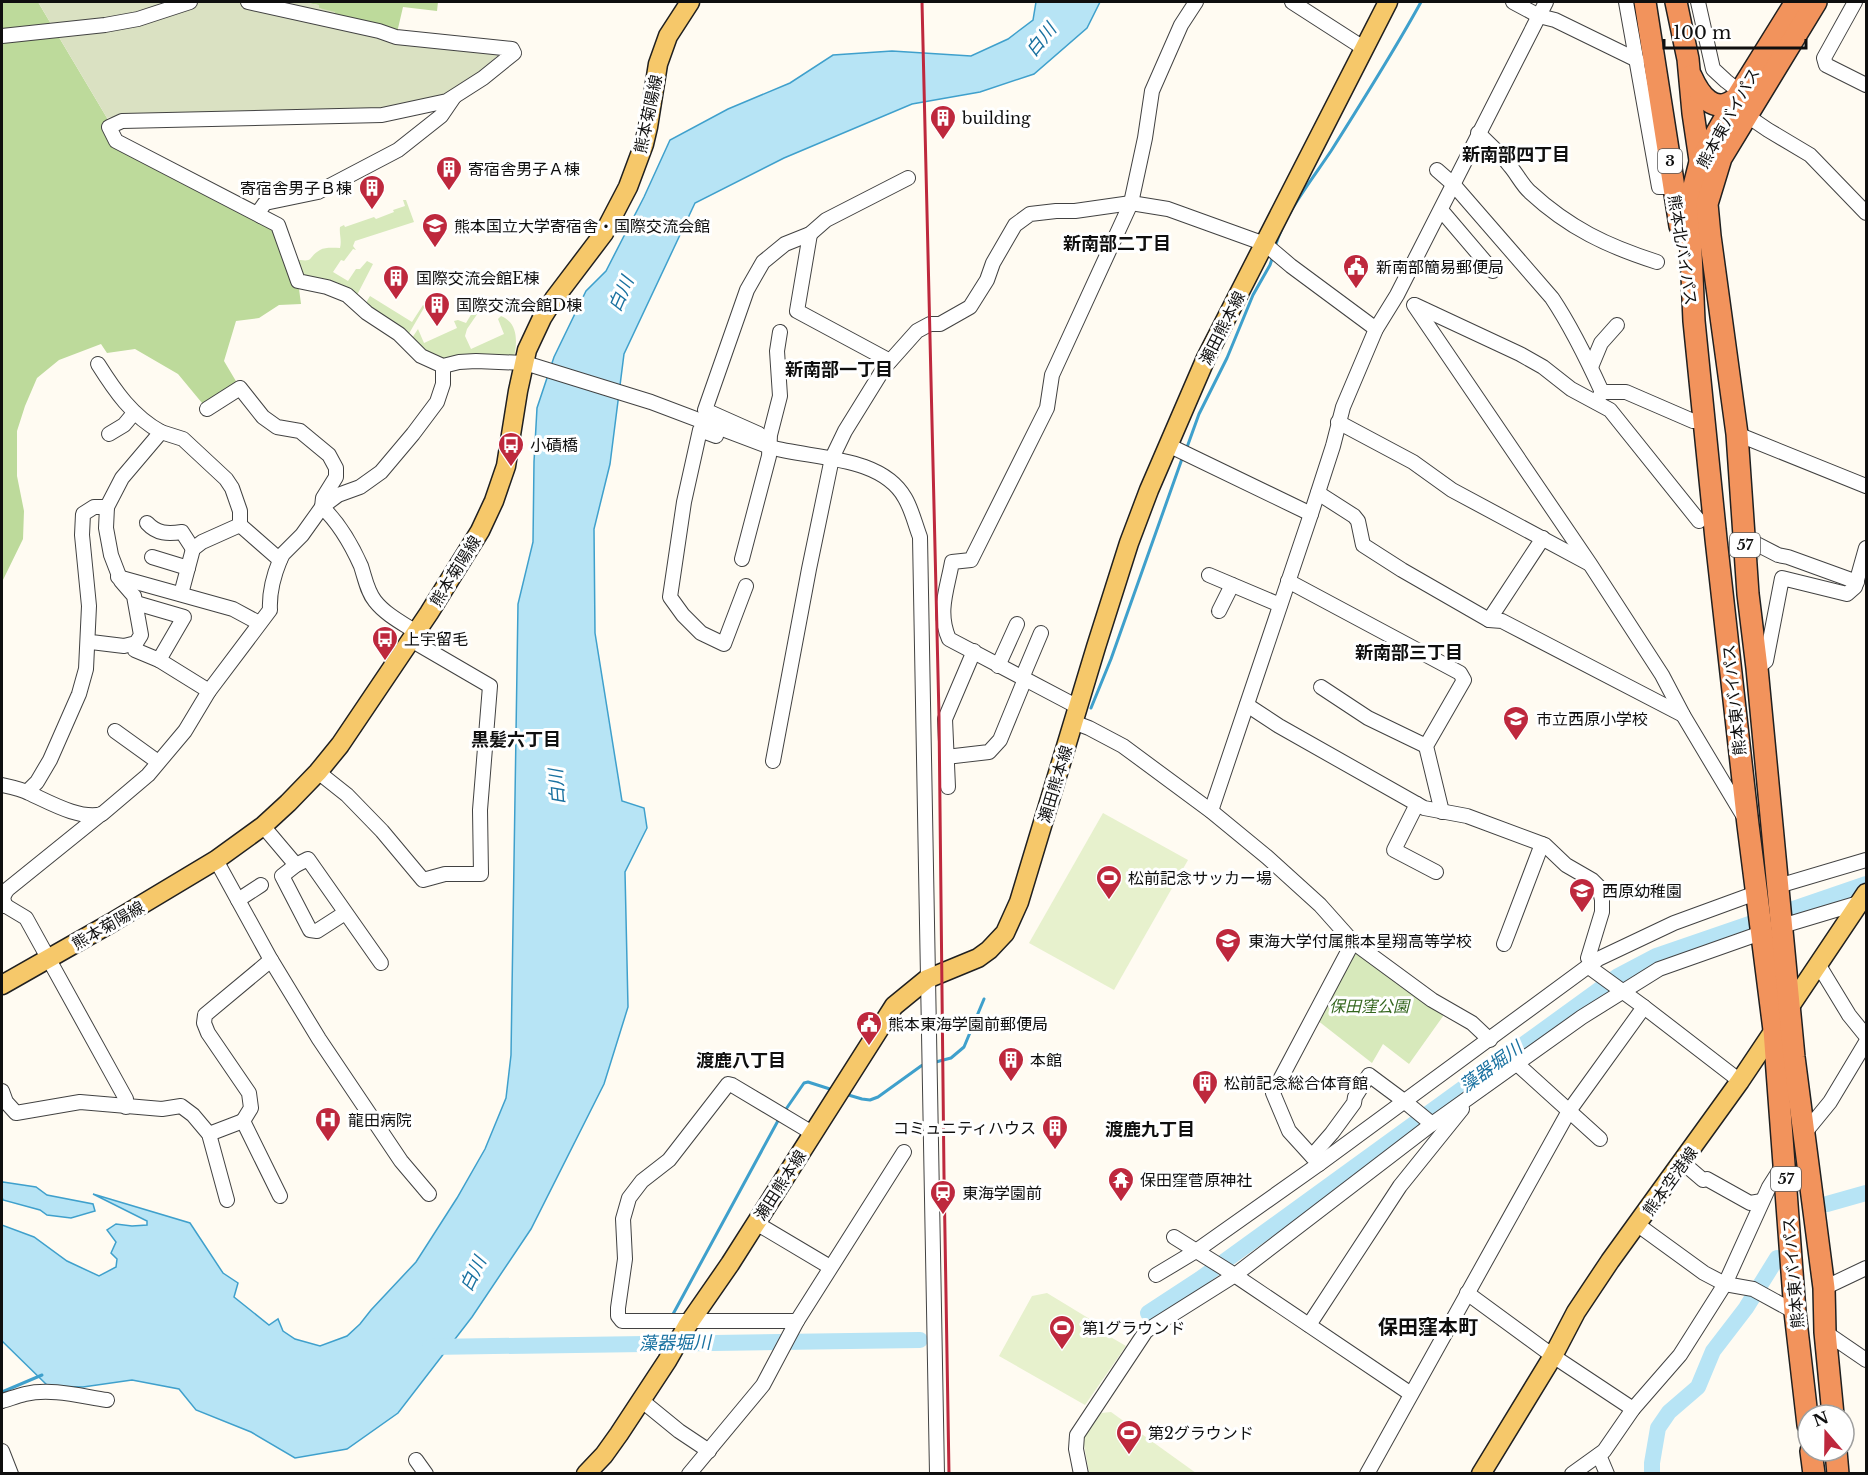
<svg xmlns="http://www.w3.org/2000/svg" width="1868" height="1475" font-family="'Libre Baskerville','Noto Sans JP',serif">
	<rect width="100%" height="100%" fill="#fffbf2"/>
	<g fill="#d7e9bb">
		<path d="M403,200H406L414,222L355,241L353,246L356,250L353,249L344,261L341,260L333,272L348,281L356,269H360L367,261L373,264L356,297L304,276L294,259C316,263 306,258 320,250C325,247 334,248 340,248C342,240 339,234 340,227L344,225L345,227L374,217L376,219L394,212L393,210L405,206Z"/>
		<path d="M370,296L412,322L423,305L425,306L407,337L367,305V301Z"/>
		<path d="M479,304L492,310L489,314L480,310L467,329L465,336L471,349L504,334L498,319L501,316C520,324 517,345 513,363L442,362L410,341L418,329L424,343L457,328L454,321L458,320L466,323L475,308L472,306Z"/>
		<path d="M1359,951L1446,1012L1409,1064L1383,1044L1372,1063L1317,1020L1352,953Z"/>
	</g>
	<g fill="#bdda9b">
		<path d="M2,2H38L107,118L116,141L278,225L298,281L301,304L279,305L259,318L236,321L224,361L240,388L207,409L178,374L135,349L107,353L101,344L59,360L37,378L25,406L17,431V476L24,511L23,539L2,582Z"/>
		<path d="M302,2H438L437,11L403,7L396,37L319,8L318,5Z"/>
	</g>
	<path fill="#dae1c2" d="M38,2H302L319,5V8L335,12V17L501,53L470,79L442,96L383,110L125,115L107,118Z"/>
	<g fill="#e7f1cd">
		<path d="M1103,813L1188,860L1114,990L1029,943Z"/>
		<path d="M1047,1293L1098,1324L1102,1332L1126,1346L1085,1405L999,1356L1032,1296Z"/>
		<path d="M1111,1412L1196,1473H1089L1083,1439L1101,1413Z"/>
	</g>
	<g fill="#b7e4f5" stroke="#3fa0cc" stroke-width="1.5">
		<path d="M1036,2H1100L1087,28L1034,74L980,92L912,104L784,158L695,203L624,354L610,464L594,529L595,633L622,801L644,808L647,828L625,872L628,1007L604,1084L531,1229L472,1317L398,1413L347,1449L295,1458L251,1432L196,1410L179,1389L132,1380L83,1387L48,1386L2,1341V1225L34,1237L67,1261L99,1276L116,1267L117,1259L111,1253L116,1242L107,1230L116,1224L132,1226L147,1225V1221L93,1194L190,1223L223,1273L238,1283L234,1297L269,1325L278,1319L283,1331L295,1339L320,1346L347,1336L360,1324L371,1310L416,1262L457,1198L485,1149L506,1098L511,1055L518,604L533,542L534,462L537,408L554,357L586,291L606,271L644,197L670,140L728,109L790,83L833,55L892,51L971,56L1008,39L1033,20Z"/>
		<path d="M3,1182L36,1187L47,1195L93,1204L95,1211L71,1218L47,1215L40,1210L3,1200L2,1197V1183Z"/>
	</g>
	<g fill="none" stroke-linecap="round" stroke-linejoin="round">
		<g stroke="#3fa0cc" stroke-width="3">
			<path d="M1275,247C1285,213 1311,181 1331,151C1362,102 1393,53 1421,2"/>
			<path d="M1186,450L1199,414L1227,358L1253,295L1270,265L1273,256"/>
			<path d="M1091,708L1111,659L1183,456"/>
			<path d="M932,1063L951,1058L964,1047L984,999"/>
			<path d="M845,1094L862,1099L870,1100L878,1097L921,1066L926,1064"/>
			<path d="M784,1112L804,1083L808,1082L833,1090"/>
			<path d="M672,1316L780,1117"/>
			<path d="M2,1392L42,1375"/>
		</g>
		<g stroke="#b7e4f5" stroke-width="16">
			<path d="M1827,1204L1866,1193"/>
			<path d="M1148,1313L1200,1279L1618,976L1656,956L1866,884"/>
			<path d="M430,1347L920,1340"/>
			<path d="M1652,1474V1463L1658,1428L1669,1412L1698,1387L1713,1351L1746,1308L1777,1258"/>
		</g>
		<path stroke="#dbd8d0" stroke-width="14" stroke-dasharray="14 7" stroke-linecap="butt" d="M1712,528L1763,556"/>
		<defs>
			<g id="minor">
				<path d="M248,2L379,31L396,37L512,49L514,53L483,78L447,101L382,115L122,121L109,127L116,141L278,225L298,281L327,287L347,295L367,313L399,334L421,356L443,366L459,362L476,361L525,363L651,402L770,447C811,459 881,455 905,498C912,510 915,524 920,537L937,1474"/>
				<path d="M1292,2L1365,49"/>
				<path d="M1513,2L1539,16L1555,20L1637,60"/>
				<path d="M1626,2L1659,187H1674"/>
				<path d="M1698,2L1713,69L1726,81L1740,92"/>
				<path d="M1855,2L1824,58L1826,65L1866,85"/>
				<path d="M2,36L105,25L138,19L190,2"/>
				<path d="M1746,115L1768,130L1810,155L1866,213"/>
				<path d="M1478,133C1489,144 1501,154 1510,166C1517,174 1522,185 1530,192C1569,228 1607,246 1657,262"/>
				<path d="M1437,170L1453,184L1552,298C1572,328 1587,359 1602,392L1596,402"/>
				<path d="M1441,210L1493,271"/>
				<path d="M261,216L260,210L265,203L318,192L398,150L441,116L454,97"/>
				<path d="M810,234L797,311L890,361"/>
				<path d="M1414,305L1590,564L1662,675L1683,715L1744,817"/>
				<path d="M1415,305L1520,354L1543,367L1571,389L1610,410L1699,521"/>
				<path d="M98,364C115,391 132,416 161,432"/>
				<path d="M1591,367L1601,343L1617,325"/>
				<path d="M1602,392H1626L1693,421L1704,420"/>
				<path d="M207,409L240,388L263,417L277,427L300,431L329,455L336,468V477L323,498L322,507C338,522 352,546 361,566C365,578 367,591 375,601C385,614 402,623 416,632"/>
				<path d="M1338,422L1413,462L1452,490L1588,563"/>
				<path d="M109,434L124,425L134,413"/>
				<path d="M759,434L705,410L747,290L763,262L785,244L810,234L826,220L908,178"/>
				<path d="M1737,434L1866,486"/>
				<path d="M716,436L700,430L684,502L670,597L683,615L701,633L724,644L746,586"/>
				<path d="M1168,445L1311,514"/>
				<path d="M1318,493L1354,516L1358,521L1363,545L1402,570L1489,620L1502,621L1683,715"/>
				<path d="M147,523C157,534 168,534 182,532L193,549"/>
				<path d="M1745,538L1778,555L1788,557L1857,582"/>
				<path d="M152,557L188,568"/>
				<path d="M742,559L769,456L770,435L780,396L777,351L780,332"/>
				<path d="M280,560L283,554L302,535L322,507L338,495L360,487L381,472L413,434L437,402L443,384V366"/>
				<path d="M1209,575L1280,605"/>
				<path d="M118,577L233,609L259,623"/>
				<path d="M1288,581L1460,673L1464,680L1426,746L1442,812"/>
				<path d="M181,594L193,549L202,542L240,525"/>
				<path d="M136,603L184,617L159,660L135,650L136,643"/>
				<path d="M1219,611L1232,585"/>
				<path d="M1489,620L1543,538"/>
				<path d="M88,639L91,642L124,646L136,643L141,635L134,596L121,581L111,555L106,528L107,507"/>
				<path d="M159,660L209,691"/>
				<path d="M998,666L1017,624"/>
				<path d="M1757,668L1766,661L1782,578L1847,594L1855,587L1866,548"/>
				<path d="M1022,678L1041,633"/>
				<path d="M1321,687L1368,718L1426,746"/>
				<path d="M1247,705L1279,726L1424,808L1467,816L1545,845L1566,865L1592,880L1599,887L1602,900V912L1588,958L1593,964"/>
				<path d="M1078,707L949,639C937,612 947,590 952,562L971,560L1047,408L1052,375L1131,203L1145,138L1152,91L1181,25L1196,2"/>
				<path d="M1073,722L1089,728L1123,746L1211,811L1267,857L1320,905L1353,942L1432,1000L1472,1023L1490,1040"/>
				<path d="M115,731L158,762"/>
				<path d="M946,757L989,752L1000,740L1025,679"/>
				<path d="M773,761L809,569L832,458L845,431L884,368L917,331L930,324H940L970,307L987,280L993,263L1015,225L1030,214L1056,211H1075L1131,203L1168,209L1265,244L1291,266L1376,329"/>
				<path d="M318,772L347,795L382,831L423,880L445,874H481L480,810L490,686L411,640"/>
				<path d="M2,785C11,787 21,789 29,793C49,802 80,820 102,814L148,775L185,731L209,691L270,610C269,592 273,577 280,560L240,525V511L232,488L226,479L183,439L161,432L122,478L107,507H94L83,514L82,535L89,606L86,669L79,694L50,760L37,782L27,792"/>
				<path d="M948,787L945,719L974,651"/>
				<path d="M1417,804L1394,850L1436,872"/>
				<path d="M1211,811L1311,514L1333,446L1343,407L1376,329L1397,295L1546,2"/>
				<path d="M263,826L296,865"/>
				<path d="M216,860L271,960L319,1039L401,1161L429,1194"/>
				<path d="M1778,886L1866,860"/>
				<path d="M238,900L261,885"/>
				<path d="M2,906H6L26,918L126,1099V1107"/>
				<path d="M6,906C2,899 3,895 8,889L101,814"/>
				<path d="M345,913L317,931L310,930L282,876L296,865L308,859L381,963"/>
				<path d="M1782,926L1862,902"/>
				<path d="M1504,944L1542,844"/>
				<path d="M271,960L205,1015L204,1023L208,1033L249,1093L251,1108L243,1121L280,1196"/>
				<path d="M1818,964L1849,1015L1866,1036"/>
				<path d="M1589,967L1644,1007L1740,1081"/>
				<path d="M1516,1063L1600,1139"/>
				<path d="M2,1091L6,1102L16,1113L80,1102L162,1109L181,1106L193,1115L209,1134L227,1200"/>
				<path d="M209,1134L243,1121"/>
				<path d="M1803,1135L1830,1102L1866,1042"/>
				<path d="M1312,1156L1332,1133L1354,1103L1355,1097L1369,1075L1404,1101L1432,1124"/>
				<path d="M1682,1162L1703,1180L1707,1179L1750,1203L1762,1201"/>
				<path d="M1319,1164L1598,959L1674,923L1756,893"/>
				<path d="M756,1223L830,1267"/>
				<path d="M1638,1225L1704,1273L1725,1284L1753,1289L1795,1312"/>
				<path d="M1174,1237L1230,1272L1411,1394"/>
				<path d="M1156,1275L1196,1251L1319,1164L1289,1131L1273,1093L1353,942"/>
				<path d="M1824,1288L1866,1268"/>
				<path d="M1467,1293L1553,1356L1633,1409"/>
				<path d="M797,1321H622L618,1316V1308L625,1259L623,1219L629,1198L642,1181L669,1160L728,1084L732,1085L814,1134"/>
				<path d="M1309,1325L1400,1186L1462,1109"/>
				<path d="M1825,1332L1866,1360"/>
				<path d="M641,1400L679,1431L709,1451"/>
				<path d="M2,1401C9,1399 17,1396 25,1394C51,1388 80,1396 107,1400"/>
				<path d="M2,1451L11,1474"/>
				<path d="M1599,1455L1607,1474"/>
				<path d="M416,1460L426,1474"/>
				<path d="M689,1474L763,1385L797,1321L904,1152"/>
				<path d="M1081,1474L1076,1449L1077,1435L1146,1331L1235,1275L1432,1124L1582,1017L1659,969L1761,933"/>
				<path d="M1367,1474L1569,1111L1644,1007"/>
				<path d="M1572,1474L1604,1451L1633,1409L1680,1355L1725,1284L1769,1187L1783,1165"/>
			</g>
			<g id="major">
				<path d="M2,985L111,923L216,860L263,826L288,803L318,772L340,745L429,613L480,531L494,501L506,466L518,391L527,350L542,318L554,299L604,233L628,187L644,144L648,127L658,64L668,36L690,2"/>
				<path d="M586,1474L604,1455L619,1434L667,1361L687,1326L730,1264L894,1006L927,979L978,958L989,950L1005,933L1019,902L1096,647L1129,543L1149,490L1206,358L1388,2"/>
				<path d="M1481,1474L1553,1356L1576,1312L1610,1261L1740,1081L1866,893"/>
			</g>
			<g id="highway">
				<path d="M1645,2L1680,226"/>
				<path d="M1676,2L1688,59L1693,113L1701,167"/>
				<path d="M1796,2L1740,92L1700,162L1689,206L1694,321L1716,539L1748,825L1774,1030L1795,1312L1808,1425"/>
				<path d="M1816,2L1721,158L1707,204L1710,236L1737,434L1748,594L1757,668L1794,1057L1824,1288L1825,1332L1833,1415"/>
				<path d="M1691,76C1699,94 1714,116 1735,99"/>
				<path d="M1811,1451L1814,1474"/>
				<path d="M1836,1451L1838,1474"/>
			</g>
		</defs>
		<use href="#minor" stroke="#424242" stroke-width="16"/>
		<use href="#major" stroke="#202020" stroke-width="21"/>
		<use href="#highway" stroke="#202020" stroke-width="24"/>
		<use href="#minor" stroke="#fff" stroke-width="14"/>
		<use href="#major" stroke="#f6c86a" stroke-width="18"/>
		<use href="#highway" stroke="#f2935c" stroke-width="21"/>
		<path stroke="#be283d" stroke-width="3" d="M922,2L939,716L944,1175L949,1474"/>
	</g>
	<defs>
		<symbol id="building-pin" viewBox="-11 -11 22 30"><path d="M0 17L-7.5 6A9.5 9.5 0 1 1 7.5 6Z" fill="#be283d" stroke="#fff"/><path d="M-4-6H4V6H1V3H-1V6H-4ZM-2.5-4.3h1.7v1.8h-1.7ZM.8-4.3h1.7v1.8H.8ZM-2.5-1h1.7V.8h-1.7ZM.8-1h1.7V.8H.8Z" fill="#fff"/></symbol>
		<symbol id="university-pin" viewBox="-11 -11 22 30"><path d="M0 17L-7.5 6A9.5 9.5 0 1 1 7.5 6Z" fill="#be283d" stroke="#fff"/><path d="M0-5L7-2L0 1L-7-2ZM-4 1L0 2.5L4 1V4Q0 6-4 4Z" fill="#fff"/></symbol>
		<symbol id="civic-pin" viewBox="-11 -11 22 30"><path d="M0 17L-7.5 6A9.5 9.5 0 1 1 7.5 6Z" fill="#be283d" stroke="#fff"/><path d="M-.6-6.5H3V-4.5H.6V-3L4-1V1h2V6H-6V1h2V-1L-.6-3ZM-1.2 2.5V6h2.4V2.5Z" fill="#fff"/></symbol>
		<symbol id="bus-pin" viewBox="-11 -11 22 30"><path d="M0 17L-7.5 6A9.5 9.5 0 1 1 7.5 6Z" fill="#be283d" stroke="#fff"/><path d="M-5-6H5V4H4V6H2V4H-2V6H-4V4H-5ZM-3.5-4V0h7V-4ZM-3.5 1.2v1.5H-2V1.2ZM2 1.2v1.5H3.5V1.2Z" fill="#fff"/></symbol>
		<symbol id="school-pin" viewBox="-11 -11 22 30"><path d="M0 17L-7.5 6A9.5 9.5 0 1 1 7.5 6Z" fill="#be283d" stroke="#fff"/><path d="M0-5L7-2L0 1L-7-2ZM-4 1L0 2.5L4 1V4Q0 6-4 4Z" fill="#fff"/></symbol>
		<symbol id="stadium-pin" viewBox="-11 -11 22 30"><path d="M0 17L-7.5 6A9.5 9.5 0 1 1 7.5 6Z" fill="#be283d" stroke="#fff"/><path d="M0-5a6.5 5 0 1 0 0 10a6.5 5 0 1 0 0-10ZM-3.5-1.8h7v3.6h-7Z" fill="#fff"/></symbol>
		<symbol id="hospital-pin" viewBox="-11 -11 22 30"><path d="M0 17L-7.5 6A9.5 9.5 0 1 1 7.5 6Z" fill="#be283d" stroke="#fff"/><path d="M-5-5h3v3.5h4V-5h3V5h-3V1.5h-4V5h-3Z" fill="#fff"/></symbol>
		<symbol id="temple-pin" viewBox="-11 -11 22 30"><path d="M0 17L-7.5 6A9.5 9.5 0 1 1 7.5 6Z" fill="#be283d" stroke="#fff"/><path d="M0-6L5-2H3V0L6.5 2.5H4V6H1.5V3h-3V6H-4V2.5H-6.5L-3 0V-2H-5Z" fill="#fff"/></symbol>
		<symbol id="station-pin" viewBox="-11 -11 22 30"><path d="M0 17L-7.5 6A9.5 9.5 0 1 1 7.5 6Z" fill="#be283d" stroke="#fff"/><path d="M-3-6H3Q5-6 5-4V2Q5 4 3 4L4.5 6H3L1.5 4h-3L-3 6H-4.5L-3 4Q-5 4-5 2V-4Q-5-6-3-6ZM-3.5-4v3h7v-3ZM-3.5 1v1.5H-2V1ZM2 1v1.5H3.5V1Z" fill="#fff"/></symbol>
	</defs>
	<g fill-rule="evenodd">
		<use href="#building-pin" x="928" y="103" width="30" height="40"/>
		<use href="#building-pin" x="434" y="154" width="30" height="40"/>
		<use href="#building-pin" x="357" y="173" width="30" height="40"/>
		<use href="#university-pin" x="420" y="211" width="30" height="40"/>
		<use href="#civic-pin" x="1341" y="252" width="30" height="40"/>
		<use href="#building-pin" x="381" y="263" width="30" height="40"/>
		<use href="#building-pin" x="422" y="290" width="30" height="40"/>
		<use href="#bus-pin" x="496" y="430" width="30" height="40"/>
		<use href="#bus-pin" x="370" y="624" width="30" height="40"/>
		<use href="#school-pin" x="1501" y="704" width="30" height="40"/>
		<use href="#stadium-pin" x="1094" y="863" width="30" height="40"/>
		<use href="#school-pin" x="1567" y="876" width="30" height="40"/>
		<use href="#school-pin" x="1213" y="926" width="30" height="40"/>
		<use href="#civic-pin" x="854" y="1009" width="30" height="40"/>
		<use href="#building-pin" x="996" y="1045" width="30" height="40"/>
		<use href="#building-pin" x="1190" y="1068" width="30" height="40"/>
		<use href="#hospital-pin" x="313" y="1105" width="30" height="40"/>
		<use href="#building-pin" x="1040" y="1113" width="30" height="40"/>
		<use href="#temple-pin" x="1106" y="1165" width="30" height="40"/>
		<use href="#station-pin" x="928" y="1178" width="30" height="40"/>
		<use href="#stadium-pin" x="1047" y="1313" width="30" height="40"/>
		<use href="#stadium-pin" x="1114" y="1418" width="30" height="40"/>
	</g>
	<g text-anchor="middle" stroke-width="6" stroke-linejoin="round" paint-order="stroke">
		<g fill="#fff" stroke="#575757" stroke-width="1.5">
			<rect x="1658" y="149" width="24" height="24" rx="4.5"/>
			<rect x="1730" y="533" width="30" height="24" rx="4.5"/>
			<rect x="1771" y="1167" width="30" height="24" rx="4.5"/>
		</g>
		<g font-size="15" font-weight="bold" fill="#0f0f0f">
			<text x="1670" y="166">3</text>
			<text x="1745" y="550">57</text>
			<text x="1786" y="1184">57</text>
		</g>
		<g font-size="16" fill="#0f0f0f" stroke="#fff">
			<text transform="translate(648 114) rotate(-78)" y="6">熊本菊陽線</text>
			<text transform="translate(1728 118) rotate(-61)" y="6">熊本東バイパス</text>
			<text transform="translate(1683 250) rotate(81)" y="6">熊本北バイパス</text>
			<text transform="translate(1222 328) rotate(-63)" y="6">瀬田熊本線</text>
			<text transform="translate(455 571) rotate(-58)" y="6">熊本菊陽線</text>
			<text transform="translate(1734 700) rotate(-96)" y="6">熊本東バイパス</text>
			<text transform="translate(1055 784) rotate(-73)" y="6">瀬田熊本線</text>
			<text transform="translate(108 925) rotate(-30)" y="6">熊本菊陽線</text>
			<text transform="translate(1670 1181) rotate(-54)" y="6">熊本空港線</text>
			<text transform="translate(780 1185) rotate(-57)" y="6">瀬田熊本線</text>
			<text transform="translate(1793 1273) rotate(-95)" y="6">熊本東バイパス</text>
		</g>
		<g font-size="16" fill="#0f0f0f" stroke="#fff" text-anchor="start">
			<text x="962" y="124">building</text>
			<text x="468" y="175">寄宿舎男子Ａ棟</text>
			<text x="352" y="194" text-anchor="end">寄宿舎男子Ｂ棟</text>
			<text x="454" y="232">熊本国立大学寄宿舎・国際交流会館</text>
			<text x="1376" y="273">新南部簡易郵便局</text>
			<text x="416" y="284">国際交流会館E棟</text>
			<text x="456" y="311">国際交流会館D棟</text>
			<text x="530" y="451">小磧橋</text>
			<text x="404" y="645">上宇留毛</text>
			<text x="1536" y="725">市立西原小学校</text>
			<text x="1128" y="884">松前記念サッカー場</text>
			<text x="1602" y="897">西原幼稚園</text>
			<text x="1248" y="947">東海大学付属熊本星翔高等学校</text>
			<text x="888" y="1030">熊本東海学園前郵便局</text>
			<text x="1030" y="1066">本館</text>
			<text x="1224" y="1089">松前記念総合体育館</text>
			<text x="348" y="1126">龍田病院</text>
			<text x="1036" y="1134" text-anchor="end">コミュニティハウス</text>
			<text x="1140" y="1186">保田窪菅原神社</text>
			<text x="962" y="1199">東海学園前</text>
			<text x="1082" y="1334">第1グラウンド</text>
			<text x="1148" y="1439">第2グラウンド</text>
		</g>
		<g font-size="16" font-style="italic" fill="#356720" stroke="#fff">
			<text x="1369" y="1012">保田窪公園</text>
		</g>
		<g font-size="18" font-style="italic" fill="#1971a0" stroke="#fff">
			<text transform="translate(1041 40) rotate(-51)" y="6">白川</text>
			<text transform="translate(621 294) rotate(-66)" y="6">白川</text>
			<text transform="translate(557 787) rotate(-94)" y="6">白川</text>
			<text transform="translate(1491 1067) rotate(-36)" y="6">藻器堀川</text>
			<text transform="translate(473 1274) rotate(-64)" y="6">白川</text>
			<text transform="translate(675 1343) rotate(-1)" y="6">藻器堀川</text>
		</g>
		<g font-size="18" font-weight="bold" fill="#0f0f0f" stroke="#fff">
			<text x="1516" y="161">新南部四丁目</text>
			<text x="1117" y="250">新南部二丁目</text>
			<text x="839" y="376">新南部一丁目</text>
			<text x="1409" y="659">新南部三丁目</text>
			<text x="516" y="746">黒髪六丁目</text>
			<text x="741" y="1067">渡鹿八丁目</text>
			<text x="1150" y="1136">渡鹿九丁目</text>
		</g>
		<g font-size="20" font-weight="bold" fill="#0f0f0f" stroke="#fff">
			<text x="1428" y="1334">保田窪本町</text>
		</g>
	</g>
	<rect width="1868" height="1475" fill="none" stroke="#0f0f0f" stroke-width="6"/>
	<g transform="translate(1826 1433) rotate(340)"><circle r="28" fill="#ffffff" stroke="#9f9f9f" stroke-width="1.5"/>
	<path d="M0-4.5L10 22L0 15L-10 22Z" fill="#be283d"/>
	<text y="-9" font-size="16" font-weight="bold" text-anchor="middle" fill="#0f0f0f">N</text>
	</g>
	<path d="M1664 39v9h142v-9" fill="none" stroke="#0f0f0f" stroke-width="3"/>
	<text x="1673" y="39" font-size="18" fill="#0f0f0f" stroke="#ffffff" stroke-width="4.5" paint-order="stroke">100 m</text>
</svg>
